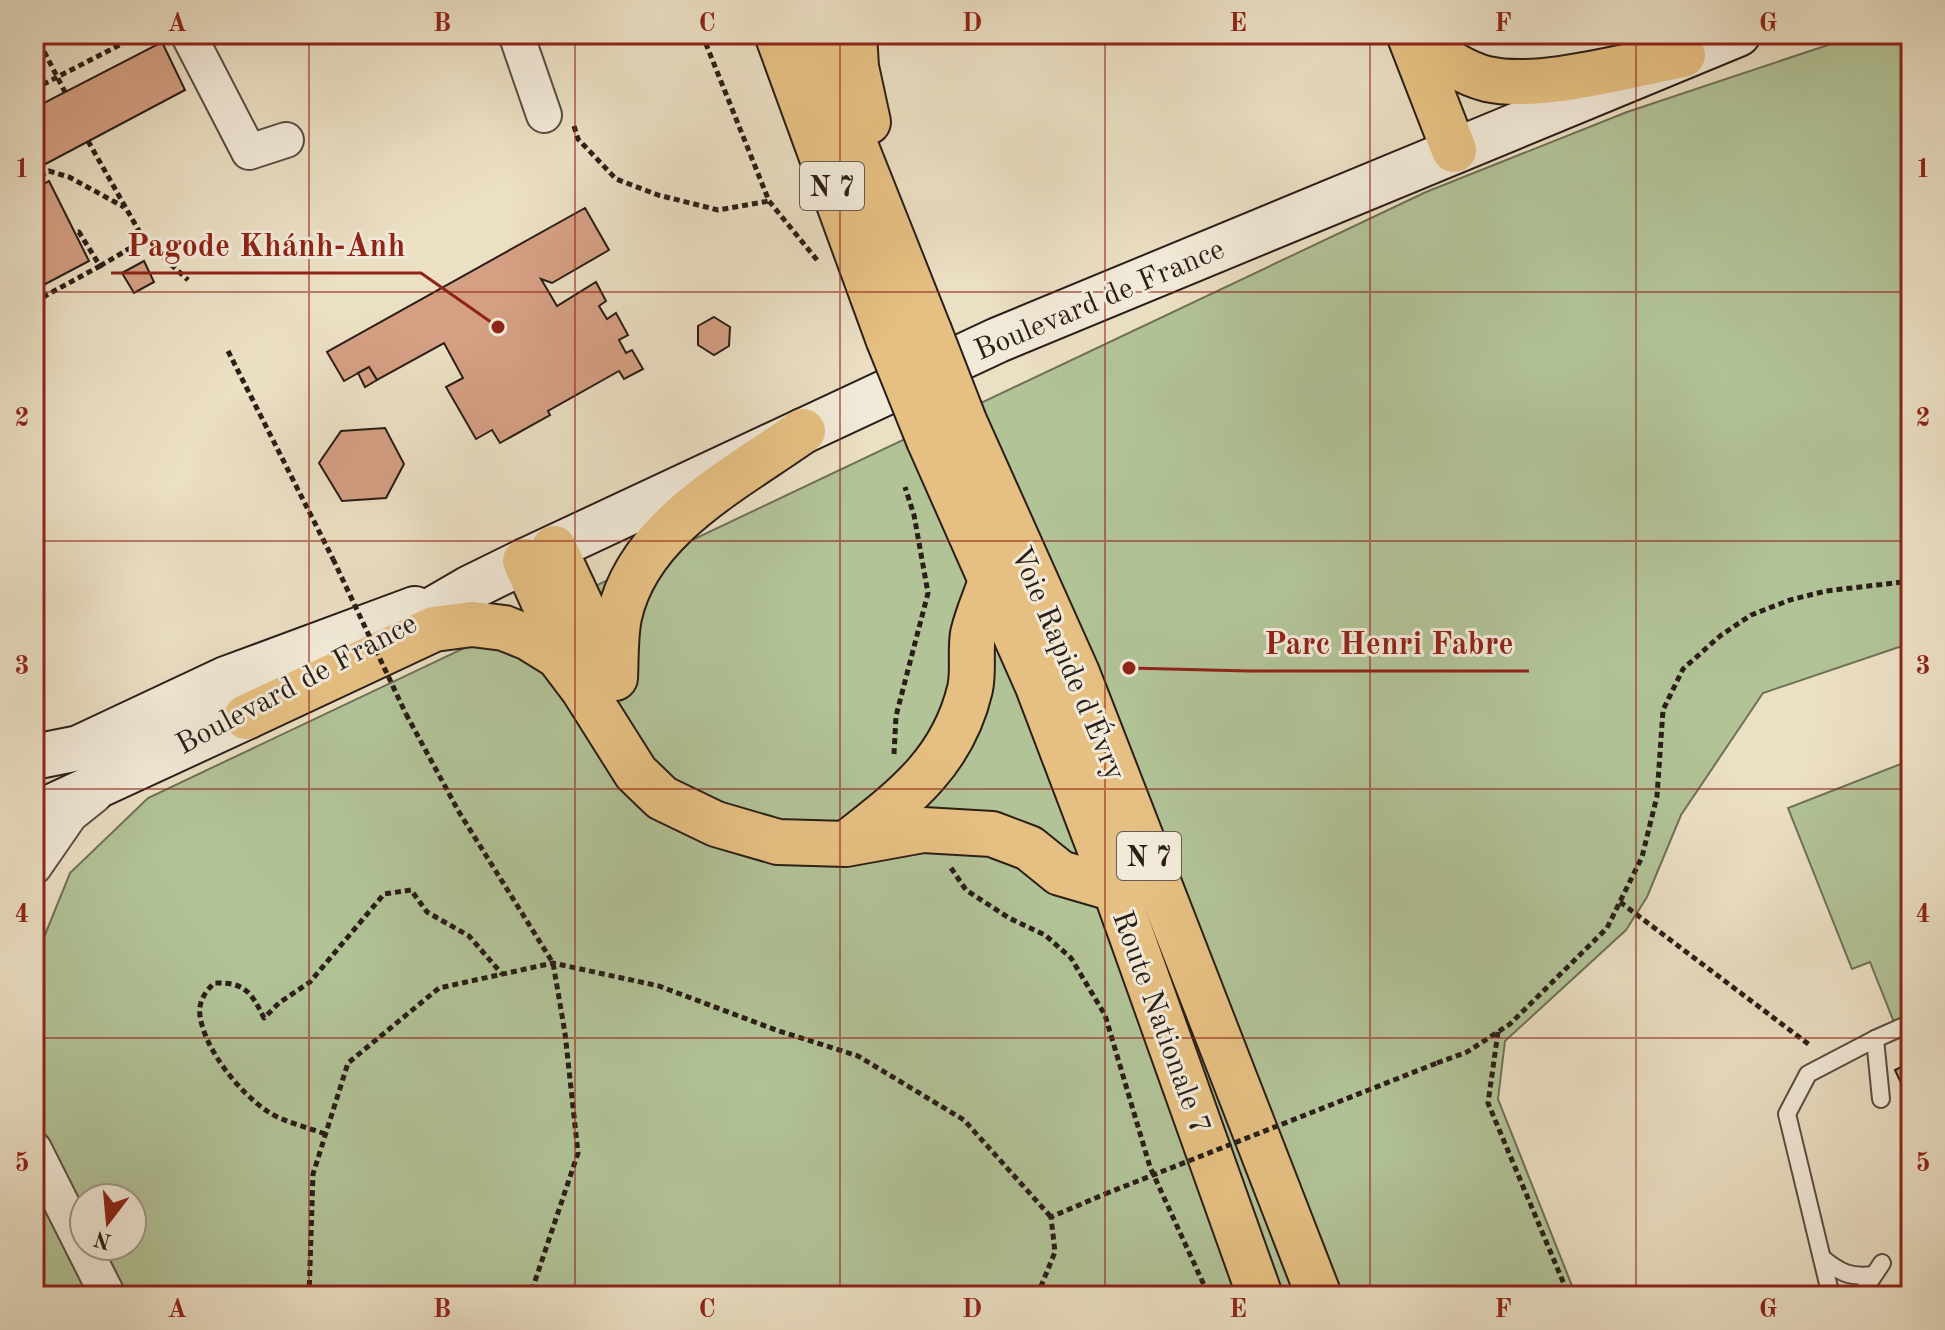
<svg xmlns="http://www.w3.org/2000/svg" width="1945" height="1330" font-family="'Old Standard TT',serif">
	<rect width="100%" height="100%" fill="#ebdfc4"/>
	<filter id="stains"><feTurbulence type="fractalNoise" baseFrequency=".0025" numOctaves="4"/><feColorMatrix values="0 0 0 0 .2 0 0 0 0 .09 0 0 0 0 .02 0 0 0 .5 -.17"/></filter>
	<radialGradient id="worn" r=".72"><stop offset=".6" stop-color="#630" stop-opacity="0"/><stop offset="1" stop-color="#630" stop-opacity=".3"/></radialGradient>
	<g fill="#b2c398" stroke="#6e7058" stroke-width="2" fill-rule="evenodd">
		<path d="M1861,34H1911V643L1763,693L1681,815L1647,897L1626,930L1505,1041L1498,1099L1576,1296H34V962L70,873L148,798L1426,192L1627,112ZM84,1198H132V1246H84Z"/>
		<path d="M1911,760V1065L1870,962L1852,969L1788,808Z"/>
	</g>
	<g fill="#d59f83" stroke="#2a1e18" stroke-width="2">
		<path d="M162,42L185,90L36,169L44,184L49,181L89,261L34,290V108Z"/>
		<path d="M585,208L609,250L552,283L541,279L557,306L596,282L606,301L599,306L607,319L616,313L628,335L619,340L626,353L632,350L643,369L624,379L619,371L548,411L550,415L500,443L492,430L476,439L446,387L463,378L444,343L377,380L369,367L344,381L327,352Z"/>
		<path d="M144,261L154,282L134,293L122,273Z"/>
		<path d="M714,317L730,327L729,346L714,355L698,345V326Z"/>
		<path d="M369,367L377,380L365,387L358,373Z"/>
		<path d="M385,428L404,464L386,498L342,501L319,463L341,431Z"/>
		<path d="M1905,1065L1911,1079L1901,1083L1895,1070Z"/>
	</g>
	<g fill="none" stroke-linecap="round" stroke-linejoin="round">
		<defs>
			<g id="lane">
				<path d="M1875,1039L1881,1099"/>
				<path d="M1822,1258C1839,1272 1850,1278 1873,1275"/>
				<path d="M1831,1296L1787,1114L1808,1074L1875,1039L1911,1023"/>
				<path d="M1860,1296L1882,1263"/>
			</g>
			<g id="street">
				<path d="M188,34L249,152L286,140"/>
				<path d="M516,34L544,115"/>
				<path d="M34,867L70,815L95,795"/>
				<path d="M34,1149L108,1296"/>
			</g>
			<g id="secondary">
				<path d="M389,635L470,588L525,561L998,340L1738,34"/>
				<path d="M34,757L79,748L226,679L415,609"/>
				<path d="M34,815L246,717L278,699"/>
			</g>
			<g id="primary">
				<path d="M777,34L888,338"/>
				<path d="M811,34L929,331"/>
				<path d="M854,34L856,67L868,122"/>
				<path d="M1409,34L1454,150"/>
				<path d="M1410,36C1434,52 1459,72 1487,79C1540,91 1628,65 1683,55"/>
				<path d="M964,421L1077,673L1319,1296"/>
				<path d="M929,440L1037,684L1115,889L1260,1296"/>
				<path d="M554,548L613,674"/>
				<path d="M525,561L574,669"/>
				<path d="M615,678C616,659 615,637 619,617C638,528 734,480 803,431"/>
				<path d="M246,717L434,629L472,624L504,628L529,638L558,656L583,689L636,773L662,798L716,824L778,842L846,844L923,830L992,834L1029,848L1060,873L1115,889"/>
				<path d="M851,840C906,797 953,761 970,689C974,671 970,652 973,634C977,616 985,599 991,581"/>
			</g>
		</defs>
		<use href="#lane" stroke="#5a4e43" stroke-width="20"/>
		<use href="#street" stroke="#5a4e43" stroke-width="38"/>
		<use href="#secondary" stroke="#2a1e18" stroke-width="48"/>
		<use href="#primary" stroke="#2a1e18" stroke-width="48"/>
		<g stroke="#2a1e18" stroke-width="5" stroke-dasharray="6 4" stroke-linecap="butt">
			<path d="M35,34L65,92"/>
			<path d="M702,34L769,201L817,260"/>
			<path d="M34,89L141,34"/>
			<path d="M574,126L578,139L616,179L658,195L718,210L769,201"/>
			<path d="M88,141L144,240L188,280"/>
			<path d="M40,176L49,171L69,177L124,207"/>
			<path d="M100,266L144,240"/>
			<path d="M34,302L100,266L79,232L75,233"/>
			<path d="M228,351L333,559"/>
			<path d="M406,714L459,812L553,963L565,1033L578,1153L530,1296"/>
			<path d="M894,754L896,716L928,593L914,515L905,487"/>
			<path d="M951,868L966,890L1009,918L1045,935L1071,958L1105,1015L1150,1167L1209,1296"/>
			<path d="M1620,902L1811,1046"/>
			<path d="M1498,1032L1488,1103L1569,1296"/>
			<path d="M1437,1063L1467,1052L1510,1024L1607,928L1642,857L1657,796L1663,710L1683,669L1720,636L1751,615L1790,600L1826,591L1911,581"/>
			<path d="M325,1134C307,1127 283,1122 267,1111C239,1092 205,1050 200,1016C198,1002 205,992 214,983C245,982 251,992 264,1018L279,1003L310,982L384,894L411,890L427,912L469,936L502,974"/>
			<path d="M309,1296L313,1174L348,1063L439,988L553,963L659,986L776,1030L858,1056L964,1120L1051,1217"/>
			<path d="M1037,1296L1055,1252L1051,1217L1105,1194"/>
		</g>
		<use href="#lane" stroke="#f2ead9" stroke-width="16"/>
		<use href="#street" stroke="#f2ead9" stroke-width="34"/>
		<use href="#secondary" stroke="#f2ead9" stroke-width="44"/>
		<use href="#primary" stroke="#e6c082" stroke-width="44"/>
		<defs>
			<g id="primary-bridge">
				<path d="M929,331L964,421"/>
				<path d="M888,338L929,440"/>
			</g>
		</defs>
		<use href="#primary-bridge" stroke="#2a1e18" stroke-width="48" stroke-linecap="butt"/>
		<g stroke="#2a1e18" stroke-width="5" stroke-dasharray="6 4" stroke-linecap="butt">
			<path d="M333,559L406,714"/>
			<path d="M1105,1194L1437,1063"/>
		</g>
		<use href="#primary-bridge" stroke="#e6c082" stroke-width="44"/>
	</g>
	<path fill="none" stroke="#8f2418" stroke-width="2" stroke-opacity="0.55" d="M309,34V1296M575,34V1296M840,34V1296M1105,34V1296M1370,34V1296M1636,34V1296M34,292H1911M34,541H1911M34,789H1911M34,1038H1911"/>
	<g text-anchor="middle" stroke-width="6" stroke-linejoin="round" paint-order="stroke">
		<g fill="#f2ead9" stroke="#665b52" stroke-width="2">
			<rect x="800" y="162" width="64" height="48" rx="6"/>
			<rect x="1117" y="832" width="64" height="48" rx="6"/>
		</g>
		<g font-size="28" font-weight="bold" fill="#2a1e18">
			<text x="832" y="196">N 7</text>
			<text x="1149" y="866">N 7</text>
		</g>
		<g font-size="30" fill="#2a1e18" stroke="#f2ead9">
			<text transform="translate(1099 299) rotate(-23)" y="10">Boulevard de France</text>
			<text transform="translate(1069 663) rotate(67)" y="10">Voie Rapide d'Évry</text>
			<text transform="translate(296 683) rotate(-28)" y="10">Boulevard de France</text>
			<text transform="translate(1162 1022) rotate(70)" y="10">Route Nationale 7</text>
		</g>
	</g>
	<path fill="none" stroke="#8f2418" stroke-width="3" d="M498 327L421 273H111M1129 668L1248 671H1529"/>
	<g fill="#8f2418" stroke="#f2ead9" stroke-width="3">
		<circle cx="498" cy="327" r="8"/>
		<circle cx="1129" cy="668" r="8"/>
	</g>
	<g font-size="32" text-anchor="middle" font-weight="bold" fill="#8f2418" stroke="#f2ead9" stroke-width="6" stroke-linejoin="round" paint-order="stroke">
		<text x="266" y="256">Pagode Khánh-Anh</text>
		<text x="1389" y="654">Parc Henri Fabre</text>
	</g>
	<rect width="1945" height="1330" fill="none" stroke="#ebdfc4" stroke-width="88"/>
	<g transform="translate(108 1222) rotate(196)"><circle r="38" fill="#f2ead9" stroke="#a2988c" stroke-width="2"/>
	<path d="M0-6L14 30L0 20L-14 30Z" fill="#8f2418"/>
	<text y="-12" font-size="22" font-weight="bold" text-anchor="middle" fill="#2a1e18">N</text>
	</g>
	<rect x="44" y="44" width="1857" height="1242" fill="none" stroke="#8f2418" stroke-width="3"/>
	<g font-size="26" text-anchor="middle" font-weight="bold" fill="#8f2418">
		<text x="177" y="31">A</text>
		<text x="442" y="31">B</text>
		<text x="707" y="31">C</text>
		<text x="972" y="31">D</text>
		<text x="1238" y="31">E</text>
		<text x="1503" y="31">F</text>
		<text x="1768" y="31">G</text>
		<text x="22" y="177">1</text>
		<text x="1923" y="177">1</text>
		<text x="22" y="426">2</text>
		<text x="1923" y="426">2</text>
		<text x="22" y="674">3</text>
		<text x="1923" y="674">3</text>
		<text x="22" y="922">4</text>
		<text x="1923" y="922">4</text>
		<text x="22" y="1171">5</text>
		<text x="1923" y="1171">5</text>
		<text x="177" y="1317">A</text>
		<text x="442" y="1317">B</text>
		<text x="707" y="1317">C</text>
		<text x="972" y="1317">D</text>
		<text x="1238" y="1317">E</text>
		<text x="1503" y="1317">F</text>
		<text x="1768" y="1317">G</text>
	</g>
	<rect width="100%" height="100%" filter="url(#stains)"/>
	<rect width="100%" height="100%" fill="url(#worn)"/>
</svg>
